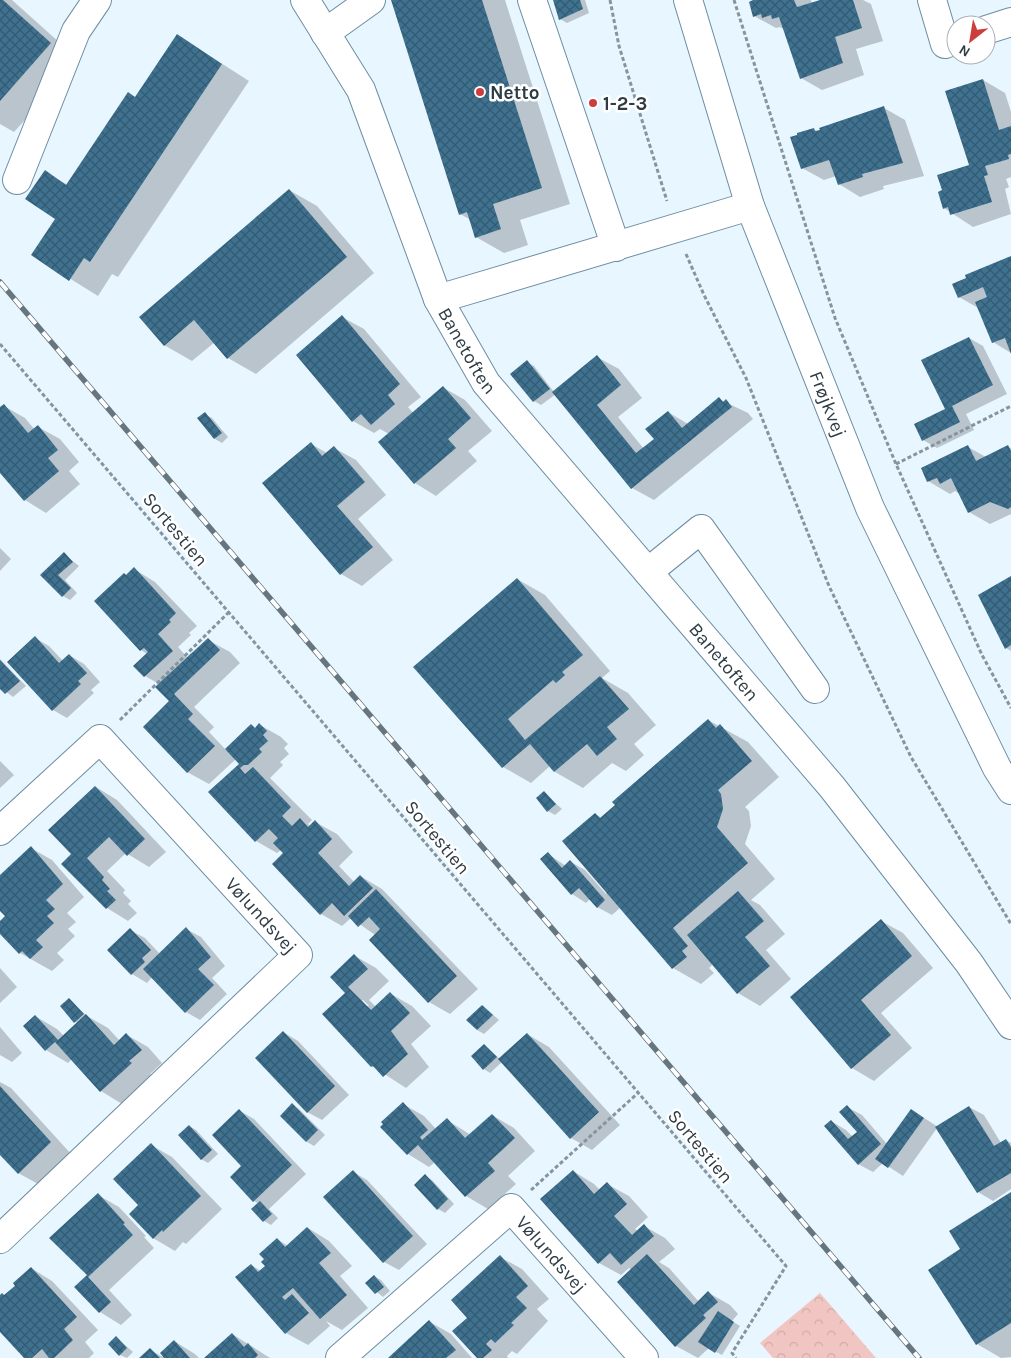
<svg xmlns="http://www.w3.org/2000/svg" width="1011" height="1358" font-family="Karla,sans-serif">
	<defs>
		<pattern id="forest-crowns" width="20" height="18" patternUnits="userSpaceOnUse" patternTransform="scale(1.25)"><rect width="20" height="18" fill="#f1c6c2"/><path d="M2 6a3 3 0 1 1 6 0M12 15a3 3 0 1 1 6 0" fill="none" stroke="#cfaba8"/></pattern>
		<pattern id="building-cross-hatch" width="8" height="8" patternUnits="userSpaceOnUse" patternTransform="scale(1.25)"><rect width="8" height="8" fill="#3f7290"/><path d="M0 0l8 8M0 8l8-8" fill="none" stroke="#335a71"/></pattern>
	</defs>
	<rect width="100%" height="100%" fill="#e8f6ff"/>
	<path fill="url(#forest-crowns)" d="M820,1293L876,1358H773L760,1343Z"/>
	<g fill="#0003" fill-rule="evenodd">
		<path d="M0,0H12L79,60L14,132L0,124Z"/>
		<path d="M392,0H505L570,204L520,220L528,245L504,253L476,237L471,220L460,214Z"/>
		<path d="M555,0H585L589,13L567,23L560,19Z"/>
		<path d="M757,0H811L812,4L824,0H863L871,4L883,41L856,49L864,75L822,90L801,78L785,30L780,27L776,28L754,16Z"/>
		<path d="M177,35L249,81L118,277L112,274L98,296L32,255L56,219L45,172L68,185L135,98Z"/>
		<path d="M983,80L1005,93L1011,112V177L1006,179L1009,187L1005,189L1011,214L973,227L944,208L970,166Z"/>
		<path d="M884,108L905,120L924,176L883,186L884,189L860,197L839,184L836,176L824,180L802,168L813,129L818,132Z"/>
		<path d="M289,190L317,206L374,273L256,374L228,358L215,342L192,361L164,345Z"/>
		<path d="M1011,257V353L993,342L980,309L959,297Z"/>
		<path d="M342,317L364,329L421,397L408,407L414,414L444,388L465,400L492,431L468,451L477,461L436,496L415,483L389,434L380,429L374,433L353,421Z"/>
		<path d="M969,338L983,346L1007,394L966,414L974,430L937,448L923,440L947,409Z"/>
		<path d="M597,357L619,369L642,398L618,417L644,449L655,440L668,412L688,424L719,399L748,413L753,419L654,500L632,488L556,394L541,405L534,401L527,362L534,366L554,392Z"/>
		<path d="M4,406L25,418L35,430L38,427L60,439L79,462L69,471L80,484L46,513L25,500L0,471V407Z"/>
		<path d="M205,414L212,418L228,437L222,443L215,439L199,419Z"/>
		<path d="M311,444L327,453L334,448L356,460L386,495L358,519L393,560L362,586L341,574Z"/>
		<path d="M968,447L986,457L1008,447L1011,448V514L990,524L969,512L960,494L955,491L950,494L928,481Z"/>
		<path d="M0,548L11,559L0,571Z"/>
		<path d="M64,554L79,566L65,580L77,593L70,600L63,596L42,575Z"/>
		<path d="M134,569L155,582L197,626L189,633L191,635L178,647L187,657L191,653L193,654L208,640L230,652L240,663L194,707L214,727L209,732L226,750L260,725L281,737L288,744L284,748L289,754L280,762L283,765L270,778L312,820L308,824L311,826L315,822L337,834L353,852L339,866L354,882L360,876L382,889L478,989L450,1014L429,1002L375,935L351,918L342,926L321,914L285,853L281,850L277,853L256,841L210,792L240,764L236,759L209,784L187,772L171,702L159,684L145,676L135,666L147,654L141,650L95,601Z"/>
		<path d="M1011,577V651L1006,648L994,586Z"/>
		<path d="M517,579L545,595L610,671L602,678L628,693L656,725L634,744L644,755L626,771L612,763L583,788L555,772L550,766L531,783L503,767Z"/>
		<path d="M35,638L49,646L63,661L69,655L84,664L100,682L91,690L94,693L67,718L53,710Z"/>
		<path d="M0,659L26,686L13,697L0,687Z"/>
		<path d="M708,720L748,742L779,777L745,807L749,811L751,826L745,844L775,879L751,900L760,905L785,934L766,950L791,979L760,1006L738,993L713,964L709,968L714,973L701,984L673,968L621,907L612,915L597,907L590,899L586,903L572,894L548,854L566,866L571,862L585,870L606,894L607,892L595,814L602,818Z"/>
		<path d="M0,761L14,775L0,788Z"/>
		<path d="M96,787L117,800L166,852L149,867L126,853L107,871L125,890L123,893L131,901L128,904L137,913L128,921L107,908L73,855Z"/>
		<path d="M544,793L562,809L555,815L548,811Z"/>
		<path d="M31,848L52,860L84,897L67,913L76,922L68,929L75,936L57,953L64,960L52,971L20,953L0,932V923L7,916L0,909V877Z"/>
		<path d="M881,921L903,933L933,968L881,1013L912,1048L874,1081L852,1068L792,997Z"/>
		<path d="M186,929L201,937L225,966L212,978L227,994L200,1020L186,1012L152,977L147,983L132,974L109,950L130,930L145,938L160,954Z"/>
		<path d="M355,956L376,968L389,981L369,1000L376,1007L391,994L412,1006L431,1026L411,1044L429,1067L406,1088L372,1066L346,993ZM362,1000H363L369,1006H365Z"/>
		<path d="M0,968L17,987L0,1003Z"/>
		<path d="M69,1000L87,1016L108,1028L120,1041L127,1035L148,1047L162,1063L150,1074L152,1076L122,1104L101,1091L72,1059L68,1063L46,1050L24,1026L35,1016L57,1029L64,1036L78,1023L75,1022Z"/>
		<path d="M483,1006L499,1020L484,1034L477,1030Z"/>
		<path d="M0,1027L22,1053L12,1062L0,1055Z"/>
		<path d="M283,1032L298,1041L349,1095L322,1120L307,1112Z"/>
		<path d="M527,1034L549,1047L620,1125L592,1150L571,1138L502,1062L490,1073L484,1069V1045L500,1059Z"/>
		<path d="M0,1082L11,1088L72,1155L40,1185L18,1173L0,1153Z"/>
		<path d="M403,1104L424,1116L436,1129L447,1120L471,1135L492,1115L514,1128L535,1151L508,1176L516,1184L488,1209L466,1196L435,1162L429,1167L408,1154Z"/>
		<path d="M293,1105L299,1109L325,1135L314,1146L307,1142L282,1116Z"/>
		<path d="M847,1107L862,1115L887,1144L912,1110L938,1127L969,1107L984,1115L1001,1143L1006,1140L1011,1143V1189L993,1201L978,1192L937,1128L903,1176L883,1163L873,1172L858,1164L831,1121L846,1130L853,1137L858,1132Z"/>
		<path d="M240,1111L254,1119L306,1174L269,1209L278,1218L271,1225L264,1221L259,1204L254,1201L243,1166Z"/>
		<path d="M189,1126L196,1130L218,1154L208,1163L201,1159Z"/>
		<path d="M151,1145L172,1157L222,1209L186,1244L183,1242L175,1251L153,1238L140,1205Z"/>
		<path d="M573,1171L594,1184L600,1190L607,1184L629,1196L648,1217L635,1229L638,1231L644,1226L665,1238L675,1249L659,1262L669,1268L699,1302L709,1293L730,1305L738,1314L732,1321L740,1326L722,1355L709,1348L698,1358L676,1346L632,1270L629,1268L621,1275L599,1263Z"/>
		<path d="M353,1172L367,1180L427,1244L399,1270L384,1262Z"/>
		<path d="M425,1176L432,1180L454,1204L445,1213L438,1209Z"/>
		<path d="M1011,1193V1357L1001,1358L977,1344L930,1270L962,1250Z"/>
		<path d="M98,1195L119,1207L146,1236L144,1237L154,1248L109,1290L132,1315L121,1325L100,1312L76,1287L89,1275Z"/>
		<path d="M308,1228L329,1241L352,1266L340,1276L368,1308L342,1330L326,1321L330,1326L308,1345L286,1333L251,1265L261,1271L267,1266L277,1239L288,1246Z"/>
		<path d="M500,1257L522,1269L549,1299L537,1309L548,1321L517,1354L512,1351L507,1356L508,1358H478L469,1318Z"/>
		<path d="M31,1268L52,1281L98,1330L85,1342L94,1353L89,1358H25L0,1330V1296H5Z"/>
		<path d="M374,1276L381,1280L390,1291L383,1297L366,1283Z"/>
		<path d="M430,1322L451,1334L472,1358H390Z"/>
		<path d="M232,1334L253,1347L270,1358H206Z"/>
		<path d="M116,1337L133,1352L127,1358L120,1355Z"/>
		<path d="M174,1341L195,1354L199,1358H166Z"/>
		<path d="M150,1350L165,1358H141Z"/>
	</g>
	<g fill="url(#building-cross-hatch)">
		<path d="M0,0H3L51,43L0,101Z"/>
		<path d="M391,0H482L542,188L493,204L501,229L475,238L467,212L459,215Z"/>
		<path d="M553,0H580L583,9L559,20Z"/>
		<path d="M753,0H794L797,7L820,0H853L862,28L835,37L843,63L800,79L779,17L772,19L771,15L762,18L761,14L753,17L749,2Z"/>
		<path d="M177,34L222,64L90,262L84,258L69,281L31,255L55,219L25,199L45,170L66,185L128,92L135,97Z"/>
		<path d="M983,79L999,130L1011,126V154L1008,155L1009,159L985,166L988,175L984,176L992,202L950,215L948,207L943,209L938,192L942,190L937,175L969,165L945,91Z"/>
		<path d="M884,106L903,163L862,174L863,177L838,185L829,160L801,169L790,137L797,135V133L814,128L815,131L820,130L819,128Z"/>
		<path d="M289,189L347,257L227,359L194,320L164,346L139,317Z"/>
		<path d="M1011,256V354L1005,338L992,343L975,302L987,297L983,287L958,298L952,284L966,278L965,275Z"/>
		<path d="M342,315L400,384L388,395L395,404L371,425L361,414L352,422L296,355Z"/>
		<path d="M969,337L993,385L952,406L960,422L922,441L914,424L945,409L921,360Z"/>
		<path d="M597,355L621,385L597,405L636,453L654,439L645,429L668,411L682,428L719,397L723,402L726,399L732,407L631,489L552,392Z"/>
		<path d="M527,360L550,389L533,402L510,374Z"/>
		<path d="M443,386L471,418L448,439L456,448L414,484L378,442Z"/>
		<path d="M4,404L28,433L38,425L58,450L48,458L59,471L24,501L0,473V407Z"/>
		<path d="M205,412L222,433L214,439L197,418Z"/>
		<path d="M311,442L322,456L334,446L365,482L337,506L373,547L340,575L262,483Z"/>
		<path d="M968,445L976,461L1008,445L1011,451V507L1008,509L990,502L968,513L951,478L940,484L937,478L927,482L921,468Z"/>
		<path d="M64,552L73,562L58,575L71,588L62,597L40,575Z"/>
		<path d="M134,567L176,613L169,620L171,622L158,634L173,651L144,677L133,666L148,652L144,648L140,651L94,601L124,573L126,575Z"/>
		<path d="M1011,576V645L1005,649L978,595Z"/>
		<path d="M517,578L583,655L562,672L565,675L556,683L553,680L508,719L525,740L600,676L629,709L607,727L617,739L597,756L587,744L554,772L530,744L502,768L413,667Z"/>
		<path d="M35,636L59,663L69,654L87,673L78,681L81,684L52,711L7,662Z"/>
		<path d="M208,638L220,650L174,694L193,714L188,719L215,746L187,773L143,727L169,701L155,687Z"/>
		<path d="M0,660L20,681L5,694L0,689Z"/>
		<path d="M708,719L716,728L720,724L752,761L718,790L721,794L723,809L717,827L748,863L673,928L688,946L682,951L687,957L672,969L562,841L595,813L600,818L615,805L612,802Z"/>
		<path d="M259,723L267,731L263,735L268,741L259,749L262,752L248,765H244L240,768L245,774L253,767L291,807L282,816L292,826L300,818L308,827L315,820L332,839L318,853L349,886L360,875L373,888L344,916L332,903L320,915L272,864L283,853L273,843L278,838L269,829L255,842L208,792L239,764L225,749L251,724L255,728Z"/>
		<path d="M95,786L145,839L127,856L109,837L87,858L104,877L102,880L110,889L107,891L116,900L106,909L61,864L71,854L48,830Z"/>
		<path d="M544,791L556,804L547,812L536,798Z"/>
		<path d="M31,846L63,884L46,900L55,909L47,916L54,923L36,940L43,947L30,959L22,951L19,954L0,934V921L5,916L0,911V875Z"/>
		<path d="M548,852L562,868L570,860L605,900L597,908L579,888L571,895L540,859Z"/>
		<path d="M376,889L457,976L428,1003L369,940L380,929L369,917L358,927L348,916Z"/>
		<path d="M738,891L764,921L745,937L770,966L737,994L687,935Z"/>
		<path d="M881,919L912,956L861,1000L891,1035L851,1069L790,997Z"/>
		<path d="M186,927L211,957L198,969L214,985L185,1013L143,969Z"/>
		<path d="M130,928L151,950L142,958L145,962L131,975L107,950Z"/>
		<path d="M354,954L368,969L348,987L371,1010L390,992L410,1013L391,1031L408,1054L383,1077L373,1066L371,1067L322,1014L345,993L330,977Z"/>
		<path d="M69,998L84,1014L74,1023L60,1006Z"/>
		<path d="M482,1005L493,1015L477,1030L466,1020Z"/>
		<path d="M86,1014L114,1045L126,1033L142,1050L129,1061L132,1063L100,1092L55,1042L45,1051L23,1026L35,1015L58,1040Z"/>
		<path d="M283,1031L335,1086L307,1113L255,1058Z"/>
		<path d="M527,1033L599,1112L570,1139L498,1059Z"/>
		<path d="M484,1044L497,1057L483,1070L471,1056Z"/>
		<path d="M0,1086L51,1142L18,1174L0,1155Z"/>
		<path d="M403,1102L428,1130L420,1137L422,1140L447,1118L465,1138L492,1114L515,1138L488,1163L495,1171L465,1197L418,1145L407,1155L380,1127L383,1124L381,1122Z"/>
		<path d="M292,1103L318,1130L306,1142L280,1116Z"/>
		<path d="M847,1105L881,1144L858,1165L824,1126L831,1120L848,1139L857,1132L839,1112Z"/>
		<path d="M969,1106L994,1146L1006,1139L1011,1147V1173L977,1193L935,1127Z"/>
		<path d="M239,1109L292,1165L253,1202L230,1177L241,1166L212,1135Z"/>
		<path d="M911,1109L924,1118L888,1168L875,1159Z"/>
		<path d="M189,1125L212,1150L201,1160L178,1135Z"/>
		<path d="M151,1143L201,1196L163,1232L162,1230L153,1239L129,1214L138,1205L113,1179Z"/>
		<path d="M353,1170L413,1236L383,1263L323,1197Z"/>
		<path d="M573,1170L594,1194L607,1182L627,1204L614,1216L632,1235L644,1224L654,1236L621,1265L610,1253L598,1264L540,1199Z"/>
		<path d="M425,1174L448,1199L437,1210L414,1185Z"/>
		<path d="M1011,1192V1323L976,1345L928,1270L960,1249L949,1231Z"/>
		<path d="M98,1193L125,1223L123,1224L133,1235L88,1277L111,1302L99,1313L74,1287L87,1275L49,1238Z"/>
		<path d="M260,1201L272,1214L263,1222L251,1209Z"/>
		<path d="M307,1227L331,1253L319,1263L347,1295L320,1319L293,1288L282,1297L285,1300L292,1294L309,1313L285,1334L235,1277L251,1264L258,1272L265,1266L261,1262L264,1259L259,1254L277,1238L285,1247Z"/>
		<path d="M647,1254L694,1305L708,1291L718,1302L703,1315L706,1318L675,1347L617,1282Z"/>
		<path d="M500,1255L528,1286L516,1297L527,1308L511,1323L514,1325L495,1343L491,1339L486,1344L492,1350L483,1358H477L452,1331L467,1318L451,1300Z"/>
		<path d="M31,1267L77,1317L64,1329L73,1340L54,1358H49L42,1349L32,1358H24L0,1332V1295L2,1293L4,1295L15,1286L13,1283Z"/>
		<path d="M374,1275L384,1287L375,1294L365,1283Z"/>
		<path d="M718,1311L734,1322L715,1353L698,1342Z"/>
		<path d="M429,1320L456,1350L446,1358H388Z"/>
		<path d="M232,1333L244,1347L248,1343L258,1355L255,1358H204Z"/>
		<path d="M116,1336L127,1348L119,1356L108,1344Z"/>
		<path d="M174,1340L190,1358H164L160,1353Z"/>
		<path d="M150,1348L160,1358H139Z"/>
	</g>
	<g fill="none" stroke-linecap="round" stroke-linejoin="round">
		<defs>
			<g id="minor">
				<path id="s1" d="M305,0L361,90L438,299L486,383L832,787L969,963L1011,1025"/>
				<path d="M532,0L616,247"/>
				<path id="s2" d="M688,0L750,206L870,508L997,768L1011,790"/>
				<path d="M932,0L945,44L956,40"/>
				<path d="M986,30L1011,22"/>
				<path d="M325,33L371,0"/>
				<path d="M17,180L76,31L97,0"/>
				<path d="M438,299L750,206"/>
				<path d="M648,572L701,529L815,689"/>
				<path id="s3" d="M0,831L100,739L298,955L0,1239"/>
				<path id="s4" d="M340,1358L511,1208L644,1358"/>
			</g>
		</defs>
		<use href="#minor" stroke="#6d8da1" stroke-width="30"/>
		<g stroke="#86949d" stroke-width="3" stroke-dasharray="4 2.5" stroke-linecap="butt">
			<path d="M610,0L619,46L667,201"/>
			<path d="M734,0L835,318L896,464L982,655L1011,708"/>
			<path d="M686,254L704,295L746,378L829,586L911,757L1011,924"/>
			<path d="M0,344L786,1266L732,1353L736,1358"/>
			<path d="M896,464L1011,406"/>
			<path d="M120,720L229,612"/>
			<path d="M531,1190L638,1093"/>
		</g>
		<use href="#minor" stroke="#fff" stroke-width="28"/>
		<defs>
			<path id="rail" d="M0,282L919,1358"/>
		</defs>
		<use href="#rail" stroke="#67757e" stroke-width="5.5"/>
		<use href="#rail" stroke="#fff" stroke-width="4" stroke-dasharray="11" stroke-linecap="butt"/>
	</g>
	<g fill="#cc3d3c" stroke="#fff" stroke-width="2">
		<circle cx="480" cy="92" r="5"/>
		<circle cx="593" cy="103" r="5"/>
	</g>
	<g text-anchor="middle" stroke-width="5" stroke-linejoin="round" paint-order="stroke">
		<g font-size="19" font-weight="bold" fill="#2e3c44" stroke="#fff" text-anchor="start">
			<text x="490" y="99">Netto</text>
			<text x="603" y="110">1-2-3</text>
		</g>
		<g font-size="19" fill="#2e3c44" stroke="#fff">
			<text dy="7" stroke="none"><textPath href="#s1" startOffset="388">Banetoften</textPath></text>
			<text dy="7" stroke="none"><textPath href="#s2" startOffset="428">Frøjkvej</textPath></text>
			<text transform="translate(176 529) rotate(50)" y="7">Sortestien</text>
			<text dy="7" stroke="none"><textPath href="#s1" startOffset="792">Banetoften</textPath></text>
			<text transform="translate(438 837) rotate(50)" y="7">Sortestien</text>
			<text dy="7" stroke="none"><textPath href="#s3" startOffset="375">Vølundsvej</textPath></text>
			<text transform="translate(701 1146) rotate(50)" y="7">Sortestien</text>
			<text dy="7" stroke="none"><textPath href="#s4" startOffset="289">Vølundsvej</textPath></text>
		</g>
	</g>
	<g transform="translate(971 40) rotate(211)"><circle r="24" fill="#ffffff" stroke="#abb1b4"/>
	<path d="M0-4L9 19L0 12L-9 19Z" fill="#cc3d3c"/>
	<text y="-8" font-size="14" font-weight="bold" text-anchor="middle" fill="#2e3c44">N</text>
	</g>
</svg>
